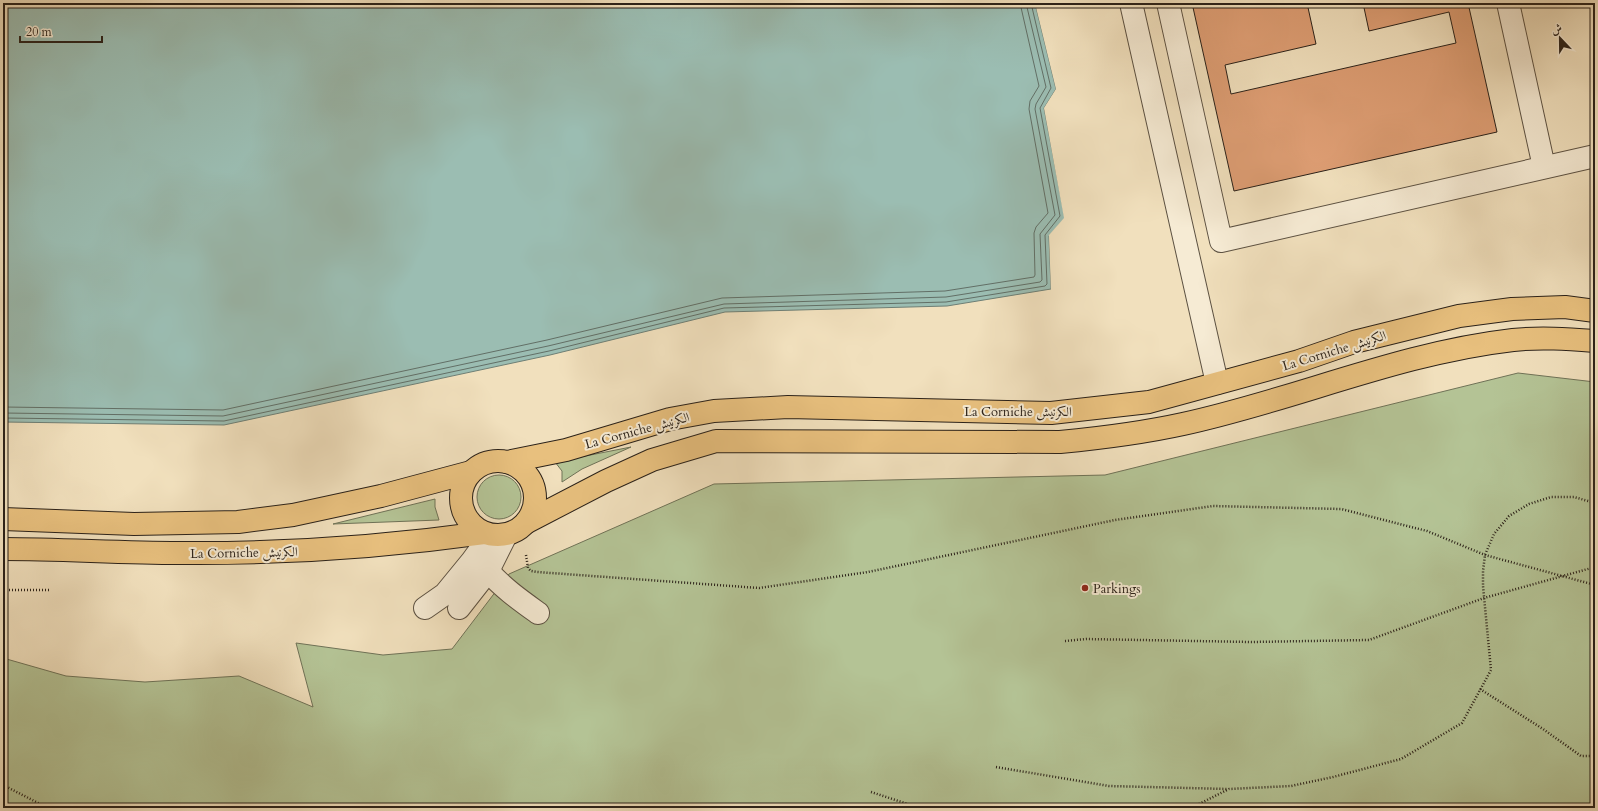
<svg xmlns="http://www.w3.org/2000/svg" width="1598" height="811" font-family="Cardo,Amiri,serif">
	<rect width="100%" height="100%" fill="#f1e0bd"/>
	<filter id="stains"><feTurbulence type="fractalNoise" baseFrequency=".005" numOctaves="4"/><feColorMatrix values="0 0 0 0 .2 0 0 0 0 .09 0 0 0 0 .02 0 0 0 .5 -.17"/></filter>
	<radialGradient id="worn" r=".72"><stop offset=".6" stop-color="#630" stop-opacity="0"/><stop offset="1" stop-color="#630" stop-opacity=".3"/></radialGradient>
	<g fill="#b4c395" stroke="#6f7257">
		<path d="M1518,373L1595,382V808H3V658L66,676L145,682L239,676L313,707L296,643L383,655L452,649L509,574L714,484L1105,475Z"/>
		<path d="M631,447L582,469L562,482V471L555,462Z"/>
		<circle cx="499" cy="497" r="22"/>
		<path d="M435,499V507L439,520L333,524Z"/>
	</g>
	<path fill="#9bbdb2" stroke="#6e7f75" d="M3,3H1035L1056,89L1044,108L1065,218L1049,236L1051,289L947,306L725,312L550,355L224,425L3,422Z"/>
	<path fill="#f1e0bd" d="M1035,3H1037L1058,89L1046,108L1067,218L1051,236L1053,289L1051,291L1049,235L1064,218L1044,108L1056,89Z"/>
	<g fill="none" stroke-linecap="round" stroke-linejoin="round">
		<g stroke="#626f66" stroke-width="1">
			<path d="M3,407L223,410L547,340L722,298L945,291L1034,277L1035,275L1034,233L1036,227L1048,213L1029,109L1030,101L1039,86L1020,3"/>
			<path d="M3,413L223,416L548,346L724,304L946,297L1040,282L1042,280L1040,234L1055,215L1035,109L1036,104L1046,87L1026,3"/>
			<path d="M3,418L224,421L549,351L724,308L946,302L1045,286L1047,284L1045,235L1060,216L1040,108L1051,88L1031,3"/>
		</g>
	</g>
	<path fill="#dd9d73" stroke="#2a2119" d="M1192,3H1307L1316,44L1225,65L1231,94L1456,43L1449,12L1369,31L1363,3H1468L1497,132L1234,191Z"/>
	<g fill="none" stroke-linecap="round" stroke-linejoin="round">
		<defs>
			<g id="minor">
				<path d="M1131,3L1217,383"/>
				<path d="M1168,3L1221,241L1595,156"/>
				<path d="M1508,3L1544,167"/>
				<path d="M488,571C503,588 520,600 538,613"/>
				<path d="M425,608L445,594L472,561L491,535"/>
				<path d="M459,608L488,571L506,535"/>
			</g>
			<g id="major">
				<circle cx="498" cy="498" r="37"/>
				<path d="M507,462L566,450L670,419L714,411L788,407L1051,413L1149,402L1299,361L1354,342L1459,316L1512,309L1565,307L1595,311"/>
				<path d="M3,519L134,524L238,522L293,515L381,496L471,472"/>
				<path d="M527,522L606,481L652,460L716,441L1060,442C1102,438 1142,433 1183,424C1294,400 1399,353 1513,340C1540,337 1568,339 1595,341"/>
				<path d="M3,549C62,549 120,553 179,553C281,554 383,547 484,533"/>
			</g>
		</defs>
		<use href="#minor" stroke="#5c5142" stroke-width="24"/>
		<use href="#major" stroke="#2a2119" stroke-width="24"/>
		<g stroke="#2a2119" stroke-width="2.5" stroke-dasharray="1 2" stroke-linecap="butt">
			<path d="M526,555L528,568L531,571L537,572L759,588L868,572L1115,520L1213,506L1341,509L1427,531L1485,555L1595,585"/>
			<path d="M3,590H49"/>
			<path d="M1065,641L1086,639L1251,642L1369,640L1484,598L1595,567"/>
			<path d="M1480,689L1543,729L1581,756H1595"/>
			<path d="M996,767L1109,786L1228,789"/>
			<path d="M3,785L48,808"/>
			<path d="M871,792L920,808"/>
			<path d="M1191,808L1229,789L1291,786L1333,777L1401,759L1462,723L1491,670L1483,586V571L1485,555L1494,534L1509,516L1529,504L1551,497H1574L1595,503"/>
		</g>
		<use href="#minor" stroke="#f6ebd4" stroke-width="22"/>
		<use href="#major" stroke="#e8c07e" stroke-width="22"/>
	</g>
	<circle fill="#8f2418" stroke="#f6ebd4" stroke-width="1.5" cx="1085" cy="588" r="4"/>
	<g text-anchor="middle" stroke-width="4" stroke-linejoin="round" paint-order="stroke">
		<g font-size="13" fill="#2a2119" stroke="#f6ebd4">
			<text transform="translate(1334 350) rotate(-17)" y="5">La Corniche الكرنيش</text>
			<text x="1018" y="416">La Corniche الكرنيش</text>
			<text transform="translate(637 430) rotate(-15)" y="5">La Corniche الكرنيش</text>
			<text transform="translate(244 552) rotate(-1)" y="5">La Corniche الكرنيش</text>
		</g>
		<g font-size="13" fill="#2a2119" stroke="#f6ebd4" text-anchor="start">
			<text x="1093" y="593">Parkings</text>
		</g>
	</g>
	<rect width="1598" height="811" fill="none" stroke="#f1e0bd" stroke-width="16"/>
	<rect x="4" y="4" width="1590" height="803" fill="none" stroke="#2a2119" stroke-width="2"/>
	<rect x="8" y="8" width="1582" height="795" fill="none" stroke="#2a2119"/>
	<g transform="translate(1560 38) rotate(338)" stroke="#f6ebd4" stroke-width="3" paint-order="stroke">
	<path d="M0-3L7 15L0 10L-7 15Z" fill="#2a2119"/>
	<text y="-6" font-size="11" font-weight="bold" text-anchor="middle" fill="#2a2119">ش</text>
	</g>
	<path d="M20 36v6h82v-6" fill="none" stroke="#2a2119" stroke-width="2"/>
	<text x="26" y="36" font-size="12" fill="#2a2119" stroke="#f6ebd4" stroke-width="3" paint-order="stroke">20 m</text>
	<rect width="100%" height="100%" filter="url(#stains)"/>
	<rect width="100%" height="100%" fill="url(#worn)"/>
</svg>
